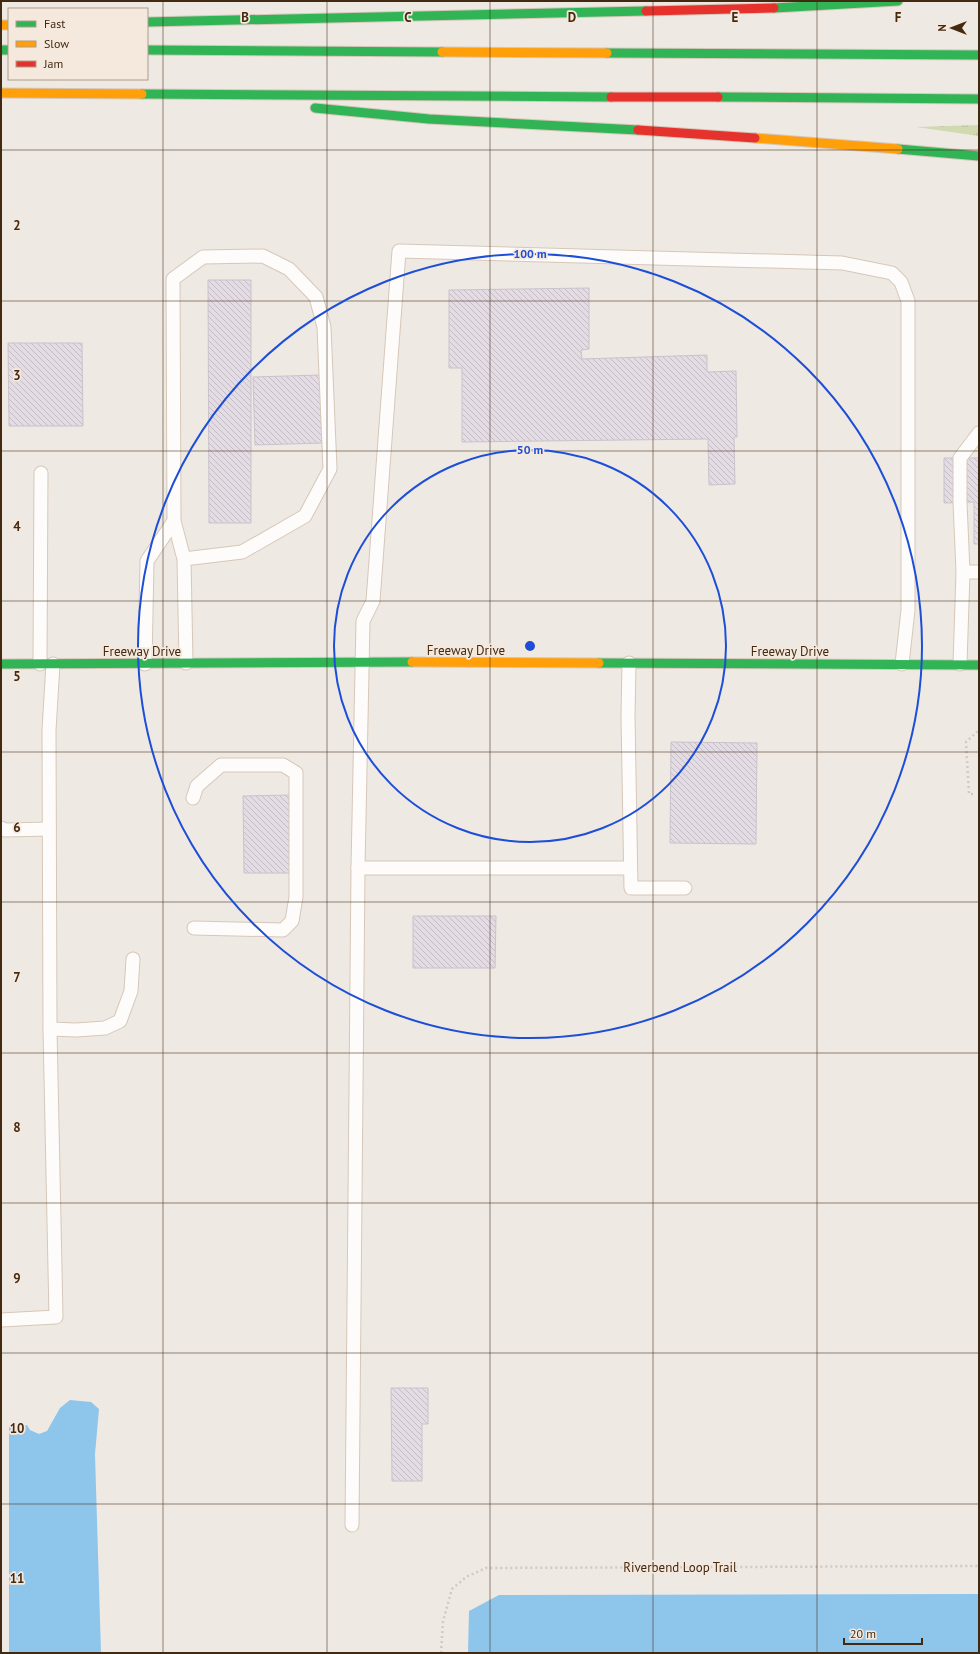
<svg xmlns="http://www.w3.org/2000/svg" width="980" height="1654" font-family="'PT Sans',sans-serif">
	<defs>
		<pattern id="grass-tufts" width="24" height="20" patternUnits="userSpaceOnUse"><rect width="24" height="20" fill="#d0d9af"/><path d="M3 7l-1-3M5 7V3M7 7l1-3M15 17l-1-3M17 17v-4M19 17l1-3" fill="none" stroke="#b4ba96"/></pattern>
		<pattern id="building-back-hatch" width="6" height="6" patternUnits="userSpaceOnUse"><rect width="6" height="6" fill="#e3dce4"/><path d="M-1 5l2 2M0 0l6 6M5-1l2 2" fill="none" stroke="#c4bdc3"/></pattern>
	</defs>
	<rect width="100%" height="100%" fill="#efe9e3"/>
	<path fill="url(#grass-tufts)" d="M979,125V136L916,127Z"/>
	<g fill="#8ec5eb">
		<path d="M70,1400L91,1402L99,1409L95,1454L101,1653H9V1427L27,1425L30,1430L39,1434L47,1431L60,1408Z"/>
		<path d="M979,1594V1653H468L469,1611L499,1595Z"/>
	</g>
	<g fill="url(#building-back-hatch)" stroke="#cac2cc">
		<path d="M208,280H251V523H209Z"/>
		<path d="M589,288V349L581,350L582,359L707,355V372L736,371L737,437H734L735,484L709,485L708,439L462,442V368H449V290Z"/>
		<path d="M8,343H82L83,426H9Z"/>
		<path d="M321,375L322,443L255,445L253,377Z"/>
		<path d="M944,458H979V544H974V502L944,503Z"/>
		<path d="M671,742L757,743L756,844L670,843Z"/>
		<path d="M291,795L292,873H244L243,796Z"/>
		<path d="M413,916H496L495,968H413Z"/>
		<path d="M391,1388H428V1424H422V1481H392Z"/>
	</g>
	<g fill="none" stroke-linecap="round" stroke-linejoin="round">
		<defs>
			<g id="lane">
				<path d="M184,559L242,552L305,516L330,469L324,327L316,297L289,269L263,256L203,257L173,279L174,521L184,559L186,663"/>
				<path d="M963,572H979"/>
				<path d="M629,663L628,716L631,888H685"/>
				<path d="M40,664L41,473"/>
				<path d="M145,664L147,561L174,521"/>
				<path d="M960,664L963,572L960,502V458L979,433"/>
				<path d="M193,798L197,786L221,765H283L296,773V897L292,921L283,930L194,928"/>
				<path d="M1,828L5,830L49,829"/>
				<path d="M358,868H630"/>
				<path d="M50,1029L76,1030L105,1028L120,1021L131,991L133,959"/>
				<path d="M1,1320L56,1317L50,1029L49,730L53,664"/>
				<path d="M352,1525L358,868L363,621L373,601L399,251L842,263L892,273L901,282L908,301V610L902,664"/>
			</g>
			<g id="fast">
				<path d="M774,8L898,1"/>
				<path d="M147,22L646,11"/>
				<path d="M1,50H9"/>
				<path d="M147,50L442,52"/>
				<path d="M607,53L979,55"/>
				<path d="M142,94L611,97"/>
				<path d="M718,97L979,99"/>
				<path d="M315,108L429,119L638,130"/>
				<path d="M898,149L979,156"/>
				<path d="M599,663L979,665"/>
				<path d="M1,664L412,662"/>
			</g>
			<g id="slow">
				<path d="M1,25H9"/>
				<path d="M442,52L607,53"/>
				<path d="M1,93L142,94"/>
				<path d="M755,138L898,149"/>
				<path d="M412,662L599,663"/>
			</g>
			<g id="jam">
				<path d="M646,11L774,8"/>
				<path d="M611,97H718"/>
				<path d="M638,130L755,138"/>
			</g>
		</defs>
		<use href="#lane" stroke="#d6c7b9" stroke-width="15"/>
		<use href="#fast" stroke="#d6c7b9" stroke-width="11"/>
		<use href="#slow" stroke="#d6c7b9" stroke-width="11"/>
		<use href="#jam" stroke="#d6c7b9" stroke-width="11"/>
		<g stroke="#cfcac5" stroke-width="2.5" stroke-dasharray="2 3" stroke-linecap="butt">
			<path d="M973,794H969L966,742L979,730"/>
			<path d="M441,1653L443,1621L452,1589L466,1577L486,1568L979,1566"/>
		</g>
		<use href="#lane" stroke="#fdfcfb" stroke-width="13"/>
		<use href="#fast" stroke="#30b455" stroke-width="9"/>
		<use href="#slow" stroke="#ff9f0a" stroke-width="9"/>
		<use href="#jam" stroke="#e5322d" stroke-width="9"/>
	</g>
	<path fill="none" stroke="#422912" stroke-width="1" stroke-opacity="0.55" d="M163,1V1653M327,1V1653M490,1V1653M653,1V1653M817,1V1653M1,150H979M1,301H979M1,451H979M1,601H979M1,752H979M1,902H979M1,1053H979M1,1203H979M1,1353H979M1,1504H979"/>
	<g fill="none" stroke="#1d4ed8" stroke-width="2">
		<circle cx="530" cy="646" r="196"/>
		<circle cx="530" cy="646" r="392"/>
	</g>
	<g text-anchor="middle" stroke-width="3.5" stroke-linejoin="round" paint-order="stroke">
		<g font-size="13" fill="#422912" stroke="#f5e8dd">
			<text x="466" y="655">Freeway Drive</text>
			<text x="142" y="656">Freeway Drive</text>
			<text x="790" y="656">Freeway Drive</text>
			<text x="680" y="1572">Riverbend Loop Trail</text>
		</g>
	</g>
	<g font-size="13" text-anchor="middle" font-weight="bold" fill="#422912" stroke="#f5e8dd" stroke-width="3.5" stroke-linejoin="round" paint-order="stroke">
		<text x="245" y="22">B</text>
		<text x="408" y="22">C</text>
		<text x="572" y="22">D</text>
		<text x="735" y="22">E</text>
		<text x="898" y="22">F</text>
		<text x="17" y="230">2</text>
		<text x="17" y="380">3</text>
		<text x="17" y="531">4</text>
		<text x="17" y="681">5</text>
		<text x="17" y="832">6</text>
		<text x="17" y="982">7</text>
		<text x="17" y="1132">8</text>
		<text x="17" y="1283">9</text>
		<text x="17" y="1433">10</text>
		<text x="17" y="1583">11</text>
	</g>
	<circle cx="530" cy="646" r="6" fill="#1d4ed8" stroke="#f5e8dd" stroke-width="2"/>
	<g font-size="12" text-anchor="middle" font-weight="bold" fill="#1d4ed8" stroke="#f5e8dd" stroke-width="3.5" stroke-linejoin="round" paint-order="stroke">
		<text x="530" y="258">100 m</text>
		<text x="530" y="454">50 m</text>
	</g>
	<rect width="980" height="1654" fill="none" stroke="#422912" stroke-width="4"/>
	<rect x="8" y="8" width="140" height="72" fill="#f5e8dd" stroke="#ad9c8c"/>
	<rect x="16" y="21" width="20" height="6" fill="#30b455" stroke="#ad9c8c"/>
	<text x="44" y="28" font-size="12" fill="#422912">Fast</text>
	<rect x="16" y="41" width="20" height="6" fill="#ff9f0a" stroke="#ad9c8c"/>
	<text x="44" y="48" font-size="12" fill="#422912">Slow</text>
	<rect x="16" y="61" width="20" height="6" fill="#e5322d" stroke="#ad9c8c"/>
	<text x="44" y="68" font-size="12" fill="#422912">Jam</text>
	<g transform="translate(952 28) rotate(270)" stroke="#f5e8dd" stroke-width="3" paint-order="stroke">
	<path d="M0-3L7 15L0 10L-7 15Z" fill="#422912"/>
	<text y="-6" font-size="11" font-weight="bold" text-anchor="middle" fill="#422912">N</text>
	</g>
	<path d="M844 1638v6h78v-6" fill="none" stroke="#422912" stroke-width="2"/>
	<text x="850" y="1638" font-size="12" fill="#422912" stroke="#f5e8dd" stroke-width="3" paint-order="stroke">20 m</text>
</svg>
